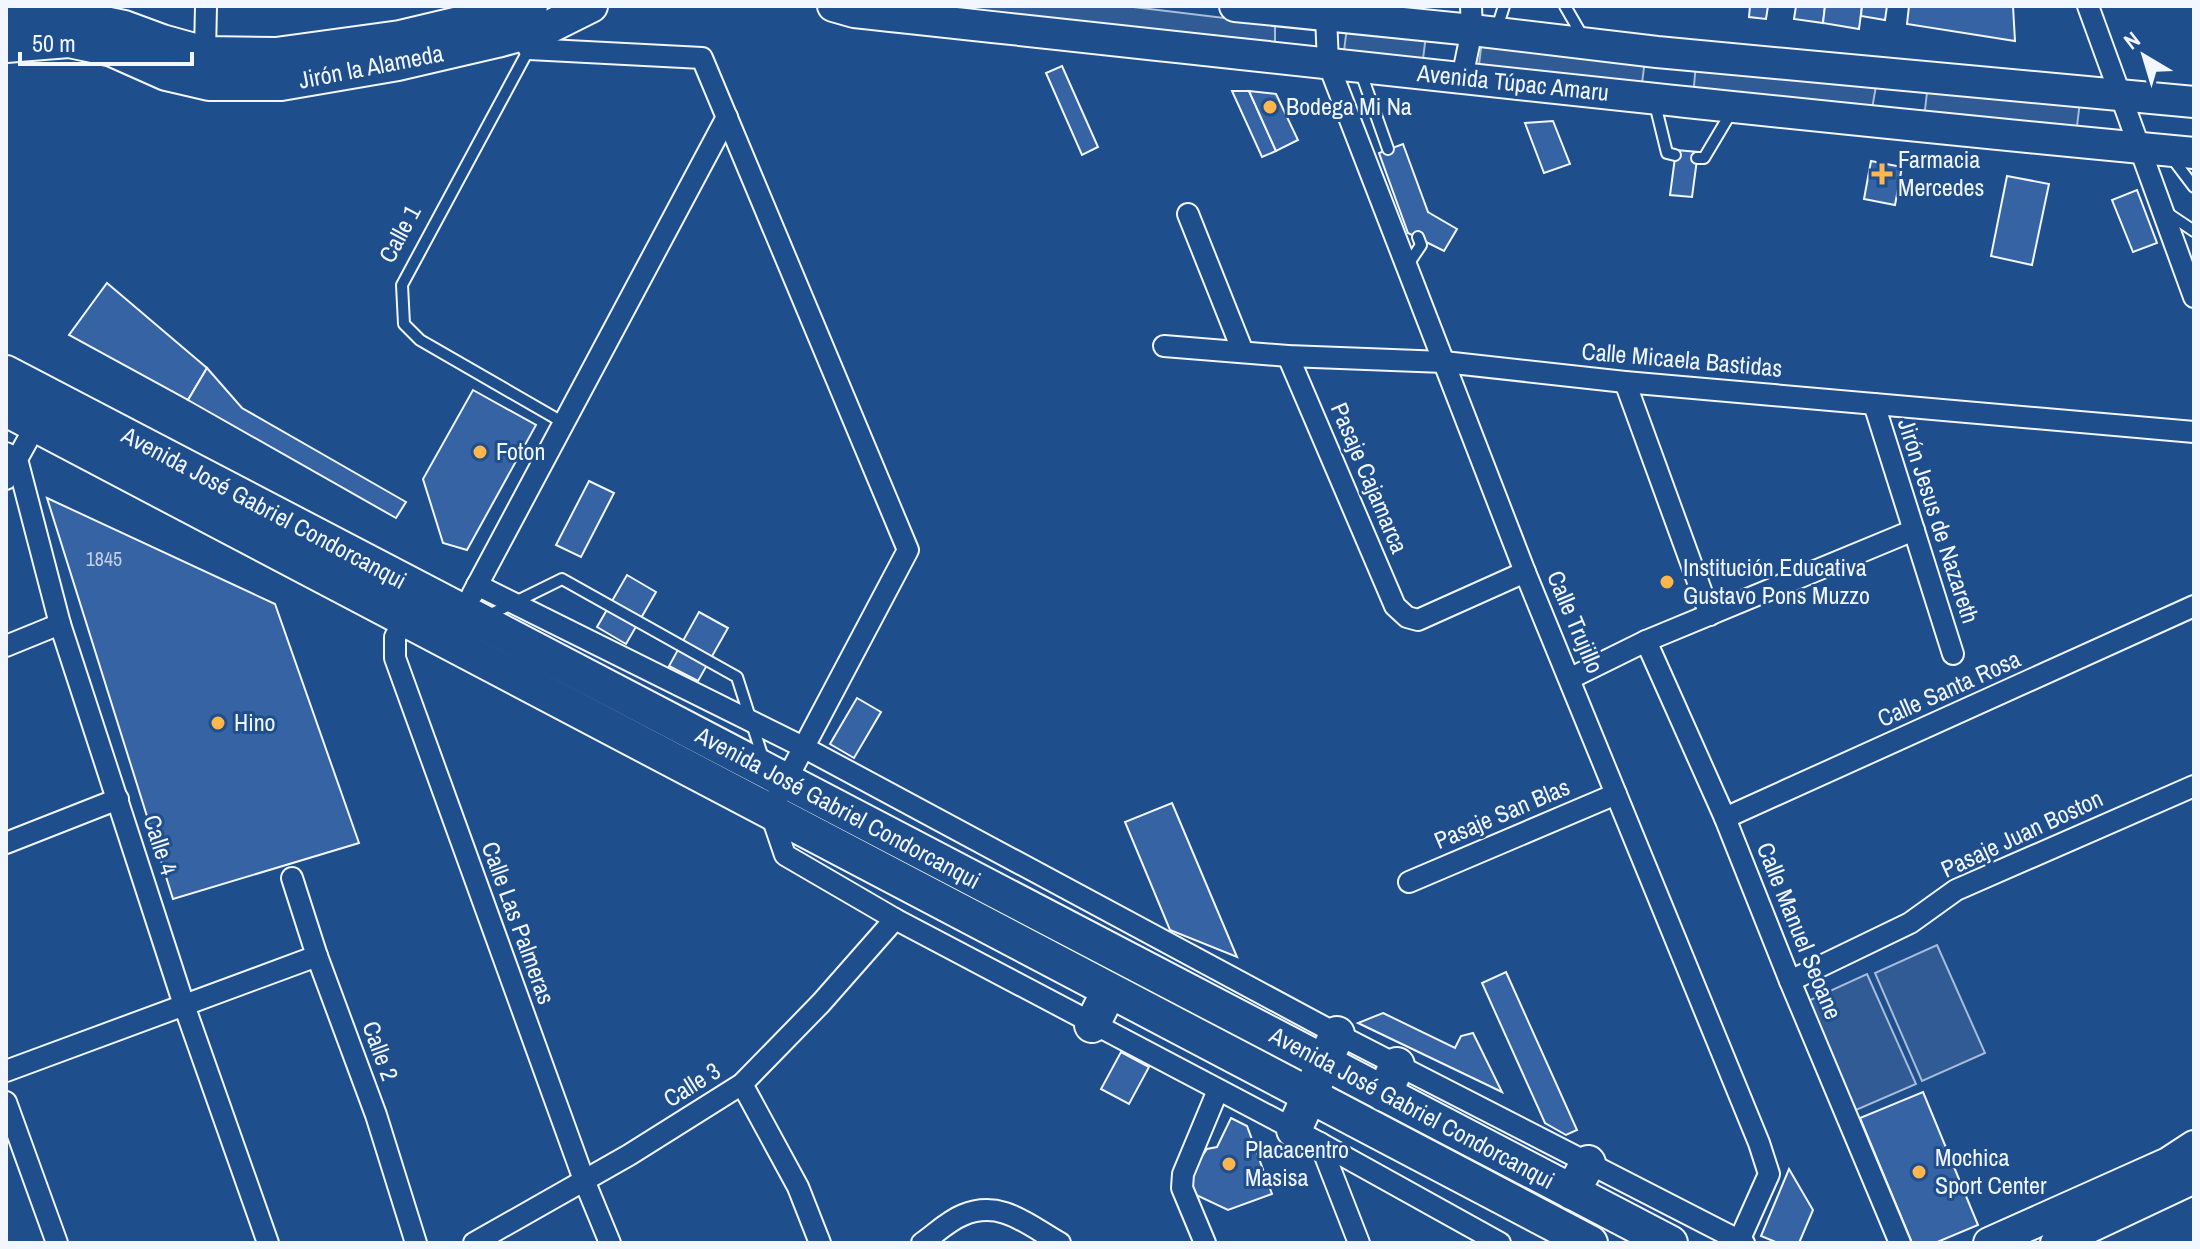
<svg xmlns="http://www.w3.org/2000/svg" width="2200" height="1249" font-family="'Archivo Narrow',sans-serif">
	<rect width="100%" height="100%" fill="#1f4e8c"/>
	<g fill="#305b95" stroke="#a8bbd7" stroke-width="2">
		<path d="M910,6H1125L1275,24V52Z"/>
		<path d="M1347,27L1426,35L1422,67L1343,59Z"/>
		<path d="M1482,40L1645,59L1641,92L1478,73Z"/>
		<path d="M1696,63L1877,80L1871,115L1693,97Z"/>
		<path d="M1928,84L2080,101L2076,135L1924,118Z"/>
		<path d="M1937,945L1985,1053L1922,1081L1875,973Z"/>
		<path d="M1867,974L1916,1084L1856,1110L1808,1001Z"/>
	</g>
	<g fill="#3563a3" stroke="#f2f6ff" stroke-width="2">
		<path d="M1750,6H1768L1766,19L1749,17Z"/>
		<path d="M1796,6H1825L1823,23L1794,19Z"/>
		<path d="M1825,6H1862L1859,29L1823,23Z"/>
		<path d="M1862,6H1887L1885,20L1861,16Z"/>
		<path d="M1909,6H2013L2015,41L1907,24Z"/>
		<path d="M1062,66L1098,147L1082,155L1046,73Z"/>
		<path d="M1232,91H1249L1276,151L1262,157Z"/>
		<path d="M1249,91L1276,94L1298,140L1276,151Z"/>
		<path d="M1553,121L1570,164L1544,173L1525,123Z"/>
		<path d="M1403,144L1428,212L1457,229L1444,251L1408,233L1379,153Z"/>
		<path d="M1676,150L1698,152L1692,197L1670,195Z"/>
		<path d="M1871,161L1902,167L1895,205L1864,199Z"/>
		<path d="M2007,176L2049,184L2032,265L1991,256Z"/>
		<path d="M2137,190L2157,243L2133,252L2112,200Z"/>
		<path d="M107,283L207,368L188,400L69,335Z"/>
		<path d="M207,368L242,408L406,502L396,518L188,400Z"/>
		<path d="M473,390L536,425L467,550L443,543L423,479Z"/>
		<path d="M589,481L614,493L581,557L556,545Z"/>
		<path d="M47,498L275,604L359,843L173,899Z"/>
		<path d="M627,575L656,592L626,644L597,627Z"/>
		<path d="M699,612L728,628L698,681L669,666Z"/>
		<path d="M857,698L881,712L854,758L830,744Z"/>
		<path d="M1172,803L1237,957L1170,930L1125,822Z"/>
		<path d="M1506,972L1577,1130L1566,1135L1545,1123L1482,983Z"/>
		<path d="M1383,1013L1455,1048L1461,1036L1473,1033L1502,1092L1358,1023Z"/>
		<path d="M1121,1052L1149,1067L1129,1104L1101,1089Z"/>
		<path d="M1923,1092L1978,1225L1935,1243H1912L1860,1118Z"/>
		<path d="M1231,1118L1247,1126L1272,1194L1228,1210L1194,1194L1185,1180L1207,1149L1217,1147Z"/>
		<path d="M1789,1169L1813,1210L1799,1243H1778L1761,1236Z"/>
	</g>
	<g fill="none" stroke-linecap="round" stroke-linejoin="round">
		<defs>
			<g id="service">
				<path d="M1565,6L1584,39"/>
				<path d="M1496,31L1504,6"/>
				<path d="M529,49L402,285L404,324L420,340L564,423"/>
				<path d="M1361,73L1388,149"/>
				<path d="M1654,100L1667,153L1675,155"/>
				<path d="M1697,158H1704L1732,111"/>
				<path d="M2172,158L2194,187"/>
				<path d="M2167,213L2194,231"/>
				<path d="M1407,266L1421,245L1418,237"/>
				<path d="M485,617L562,579L737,677L763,758"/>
			</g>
			<g id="minor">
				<path d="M2088,6L2194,297"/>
				<path d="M1326,16L1328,63L1525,572L1759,1143L1769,1174L1739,1241"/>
				<path d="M522,35L529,49L702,58L908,550L770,811L785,855L895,919L1320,1143L1500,1243"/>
				<path d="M205,53L206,6"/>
				<path d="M1462,78L1472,30L1471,6"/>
				<path d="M1188,214L1243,352"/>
				<path d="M1164,346L1288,356L1444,362L1625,382L2194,432"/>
				<path d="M1288,356L1395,606L1407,617L1418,620L1525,572"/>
				<path d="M1625,382L1710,615"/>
				<path d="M1874,404L1953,654"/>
				<path d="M6,453L17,459L60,624L184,1005L268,1243"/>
				<path d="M6,479L41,416"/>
				<path d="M477,585L803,747L1337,1034L1744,1243"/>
				<path d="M472,595L727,117"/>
				<path d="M404,620L395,637V658L584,1180L610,1243"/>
				<path d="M1646,641L1725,818L1790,981L1900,1243"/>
				<path d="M6,646L60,624"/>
				<path d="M1571,678L1646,641L1914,530"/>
				<path d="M1725,818L2194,606"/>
				<path d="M6,843L118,799"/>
				<path d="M292,878L317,956L376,1115L416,1243"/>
				<path d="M1409,882L1616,794"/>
				<path d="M1790,981L1910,923L1956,890L2194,786"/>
				<path d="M6,1071L317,956"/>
				<path d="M742,1084L798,1187L820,1243"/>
				<path d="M6,1102L57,1243"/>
				<path d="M1320,1143L1359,1243"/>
				<path d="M474,1243L629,1155L742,1084L821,1003L895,919"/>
				<path d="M922,1243C935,1234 948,1221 963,1215C1001,1199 1028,1225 1060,1243"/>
				<path d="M1205,1243L1182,1188L1183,1174L1218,1090"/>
			</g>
			<g id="secondary">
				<path d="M833,6L854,12C1300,60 1747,111 2194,153"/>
				<path d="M1235,6L1472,30L1657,52L2194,102"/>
				<path d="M1989,1243L2168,1163L2194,1146"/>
				<path d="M2056,1243L2194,1178"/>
			</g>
			<g id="primary">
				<path d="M6,22L70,16L124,27L162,41L205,53L276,54L400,37L531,6"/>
				<path d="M6,46L69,41L112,50L166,74L209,84H281L398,64L497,41L549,27L591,6"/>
			</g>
			<g id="trunk">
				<path d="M6,373L1670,1243"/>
				<path d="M6,409L1590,1243"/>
				<path d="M1092,1025L1109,991"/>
				<path d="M1384,1094L1397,1065"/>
				<path d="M1294,1130L1337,1034"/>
				<path d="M1572,1192L1588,1163"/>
			</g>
		</defs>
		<use href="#service" stroke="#f2f6ff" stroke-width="14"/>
		<use href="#minor" stroke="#f2f6ff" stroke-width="24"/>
		<use href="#secondary" stroke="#f2f6ff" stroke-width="34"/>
		<use href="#primary" stroke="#f2f6ff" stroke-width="36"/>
		<use href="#trunk" stroke="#f2f6ff" stroke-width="38"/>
		<use href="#service" stroke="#1f4e8c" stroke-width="10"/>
		<use href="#minor" stroke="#1f4e8c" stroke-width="20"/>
		<use href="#secondary" stroke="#1f4e8c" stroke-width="30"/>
		<use href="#primary" stroke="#1f4e8c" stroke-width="32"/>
		<use href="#trunk" stroke="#1f4e8c" stroke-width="34"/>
	</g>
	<g fill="#ffb74d" stroke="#1f4e8c" stroke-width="3">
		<circle cx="1270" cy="107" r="8"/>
		<path d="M1878 162h8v8h8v8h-8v8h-8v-8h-8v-8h8z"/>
		<circle cx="480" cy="452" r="8"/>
		<circle cx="1667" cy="582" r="8"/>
		<circle cx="218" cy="723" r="8"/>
		<circle cx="1229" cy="1164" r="8"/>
		<circle cx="1919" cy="1172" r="8"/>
	</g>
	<g text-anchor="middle" stroke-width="6" stroke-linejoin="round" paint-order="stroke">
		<g font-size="20" fill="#c3d1e8">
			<text x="104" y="566">1845</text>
		</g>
		<g font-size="24" fill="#f2f6ff" stroke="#1f4e8c">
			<text transform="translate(371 67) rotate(-11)" y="8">Jirón la Alameda</text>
			<text transform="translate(1513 83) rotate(6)" y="8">Avenida Túpac Amaru</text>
			<text transform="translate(400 234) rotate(-62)" y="8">Calle 1</text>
			<text transform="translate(1682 360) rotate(5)" y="8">Calle Micaela Bastidas</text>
			<text transform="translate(1369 478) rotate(67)" y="8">Pasaje Cajamarca</text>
			<text transform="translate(264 508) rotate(28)" y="8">Avenida José Gabriel Condorcanqui</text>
			<text transform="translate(1938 521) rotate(72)" y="8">Jirón Jesus de Nazareth</text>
			<text transform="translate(1575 622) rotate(67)" y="8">Calle Trujillo</text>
			<text transform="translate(1949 689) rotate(-24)" y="8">Calle Santa Rosa</text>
			<text transform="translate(838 808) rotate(28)" y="8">Avenida José Gabriel Condorcanqui</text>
			<text transform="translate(1502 814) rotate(-23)" y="8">Pasaje San Blas</text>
			<text transform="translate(2022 834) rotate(-25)" y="8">Pasaje Juan Boston</text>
			<text transform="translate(160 845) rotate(72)" y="8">Calle 4</text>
			<text transform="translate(518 923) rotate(70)" y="8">Calle Las Palmeras</text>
			<text transform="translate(1799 931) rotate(68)" y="8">Calle Manuel Seoane</text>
			<text transform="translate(380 1051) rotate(70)" y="8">Calle 2</text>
			<text transform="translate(692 1085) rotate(-32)" y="8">Calle 3</text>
			<text transform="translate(1412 1108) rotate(28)" y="8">Avenida José Gabriel Condorcanqui</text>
		</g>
		<g font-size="24" fill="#f2f6ff" stroke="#1f4e8c" text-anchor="start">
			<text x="1286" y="115">Bodega Mi Na</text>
			<text x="1898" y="168">Farmacia<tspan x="1898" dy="28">Mercedes</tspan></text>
			<text x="496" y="460">Foton</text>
			<text x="1683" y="576">Institución Educativa<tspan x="1683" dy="28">Gustavo Pons Muzzo</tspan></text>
			<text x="234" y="731">Hino</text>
			<text x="1245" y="1158">Placacentro<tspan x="1245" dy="28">Masisa</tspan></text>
			<text x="1935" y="1166">Mochica<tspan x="1935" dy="28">Sport Center</tspan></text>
		</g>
	</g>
	<rect width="2200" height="1249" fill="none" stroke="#f2f6ff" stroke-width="16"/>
	<g transform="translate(2144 56) rotate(322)" stroke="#1f4e8c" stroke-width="6" paint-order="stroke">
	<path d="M0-6L14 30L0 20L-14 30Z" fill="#f2f6ff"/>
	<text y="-12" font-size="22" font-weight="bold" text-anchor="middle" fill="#f2f6ff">N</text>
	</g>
	<path d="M20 52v12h172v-12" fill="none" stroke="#f2f6ff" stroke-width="4"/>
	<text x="32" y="52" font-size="24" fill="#f2f6ff" stroke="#1f4e8c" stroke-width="6" paint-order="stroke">50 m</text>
</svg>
